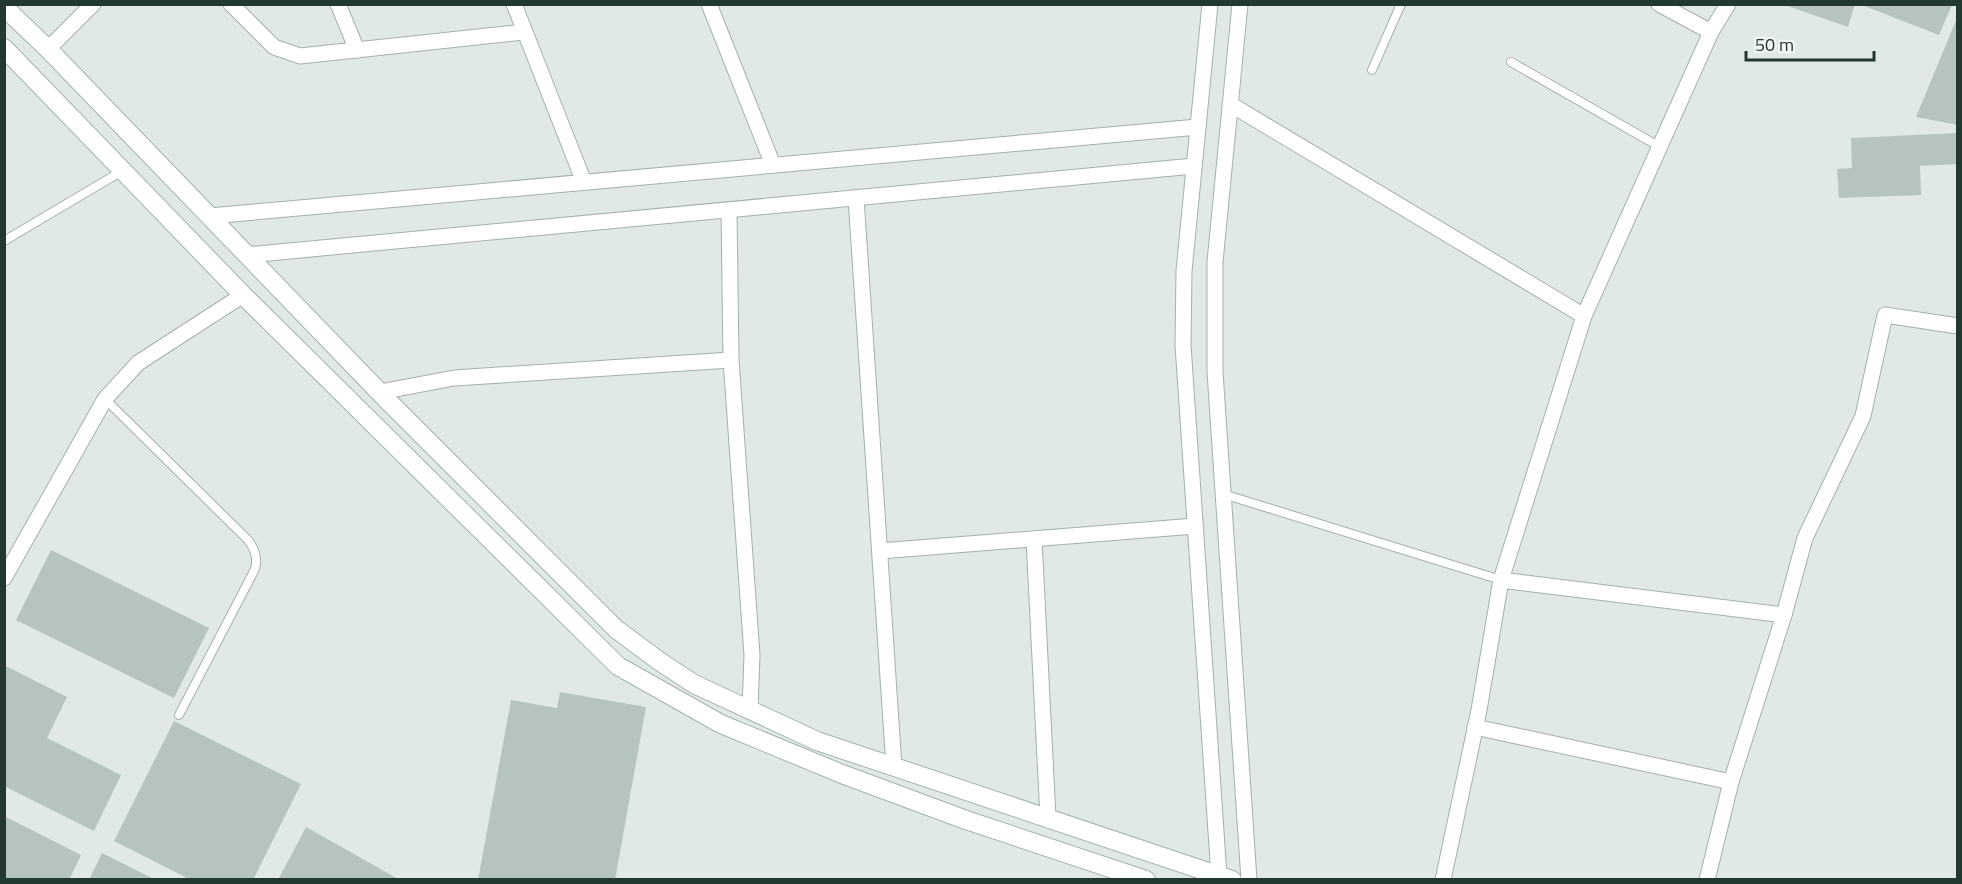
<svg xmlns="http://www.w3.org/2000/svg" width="1962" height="884" font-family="'Titillium Web',sans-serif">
	<rect width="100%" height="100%" fill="#e1e9e6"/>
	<g fill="#b6c4bf">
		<path d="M1782,4H1855L1848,27Z"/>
		<path d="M1862,5H1952L1939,35Z"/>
		<path d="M1957,18L1958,125L1916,117Z"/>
		<path d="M1958,133V164L1920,166L1921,195L1839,198L1837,169L1852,168L1851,138Z"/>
		<path d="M51,550L209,628L174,698L16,620Z"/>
		<path d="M4,665L67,697L47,738L121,775L94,831L4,786Z"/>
		<path d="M560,692L646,707L615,880H478L511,700L557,708Z"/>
		<path d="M174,721L301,784L253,880H191L114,841Z"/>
		<path d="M4,816L81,855L69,880H4Z"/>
		<path d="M306,827L400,880H278Z"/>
		<path d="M102,853L156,880H89Z"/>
	</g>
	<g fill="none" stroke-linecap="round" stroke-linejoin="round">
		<defs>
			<g id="lane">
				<path d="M1511,62L1660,147"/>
				<path d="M1372,70L1401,4"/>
				<path d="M4,241L122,171"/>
				<path d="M105,399L248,540C255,549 258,558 255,569L179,715"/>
				<path d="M1223,494L1501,580"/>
			</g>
			<g id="street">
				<path d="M231,4L274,47L300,56L524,32"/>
				<path d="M338,4L357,50"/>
				<path d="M514,4L584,182"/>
				<path d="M709,4L773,165"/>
				<path d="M1210,4L1184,271L1183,345L1219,876L1221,880"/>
				<path d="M1240,4L1215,262V372L1249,880"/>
				<path d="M1659,4L1711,32"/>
				<path d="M48,49L93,4"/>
				<path d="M1230,104L1584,316"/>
				<path d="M856,198L894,767"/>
				<path d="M729,210L731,360L752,655L750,710"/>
				<path d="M210,216L1198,127"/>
				<path d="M247,255L1194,166"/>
				<path d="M380,392L454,378L731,360"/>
				<path d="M1034,539L1048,818"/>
				<path d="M880,551L1195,526"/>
				<path d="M4,578L105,399L138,363L243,295"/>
				<path d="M1501,580L1784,615"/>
				<path d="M1475,727L1731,782"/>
				<path d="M1443,880L1479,710L1501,580L1584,316L1711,32L1728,4"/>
				<path d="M1707,880L1731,782L1784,615L1805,538L1863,416L1885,315L1958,326"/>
			</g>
			<g id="secondary">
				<path d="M4,7L48,49L388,401L616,629L659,661L694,684L817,741L1232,880"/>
				<path d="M4,48L243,295L618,666L721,724L842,774L966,820L1146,880"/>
			</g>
		</defs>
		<use href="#lane" stroke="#a4b0ad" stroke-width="10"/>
		<use href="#street" stroke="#a4b0ad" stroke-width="17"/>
		<use href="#secondary" stroke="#a1b4ae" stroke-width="20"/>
		<use href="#lane" stroke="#fff" stroke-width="8"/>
		<use href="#street" stroke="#fff" stroke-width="15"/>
		<use href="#secondary" stroke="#fff" stroke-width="18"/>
	</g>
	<rect width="1962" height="884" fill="none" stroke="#233833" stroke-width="12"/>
	<path d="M1746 51v9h128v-9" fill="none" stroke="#233833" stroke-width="3"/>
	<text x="1755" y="51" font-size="18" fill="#233833" stroke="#f1f6f4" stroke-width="4.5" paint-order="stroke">50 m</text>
</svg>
